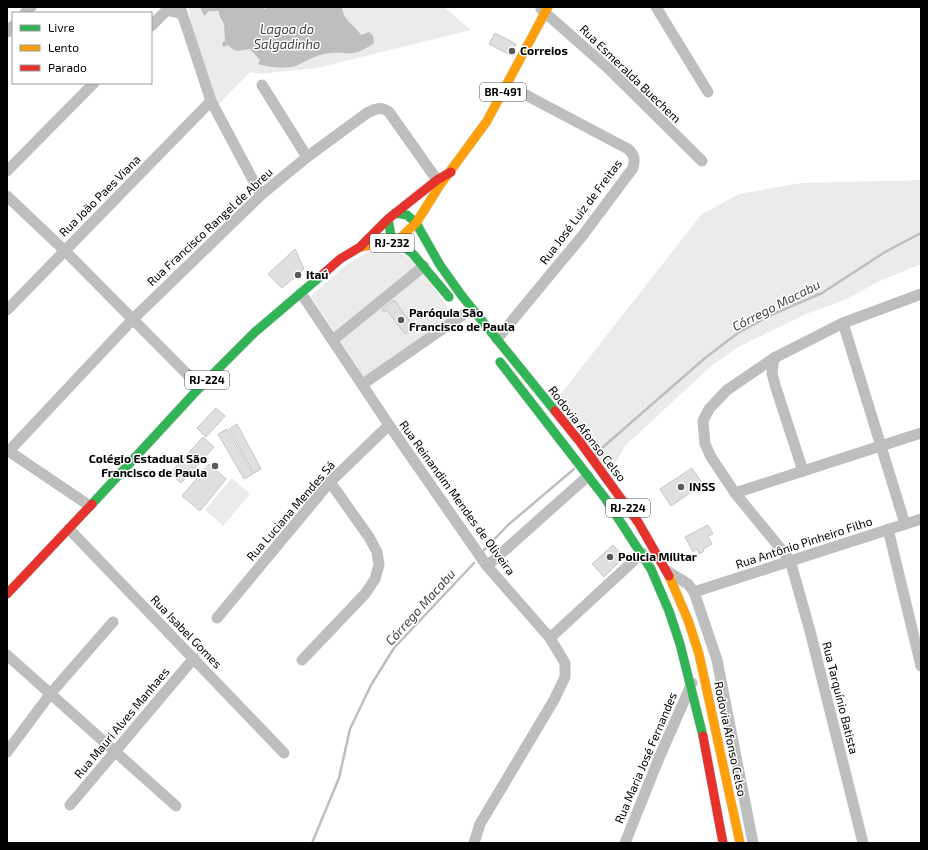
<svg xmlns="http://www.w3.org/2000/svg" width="928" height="850" font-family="'Exo 2',sans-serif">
	<rect width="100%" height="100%" fill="#fff"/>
	<g fill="#ebebeb">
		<path d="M188,7H444L471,30L317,68L258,74L250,72L219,104L215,100L196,46Z"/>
		<path d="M921,180V264L880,281L844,300L806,314L738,347L710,367L625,446L609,474L556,400L701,215L739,194L802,183Z"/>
		<path d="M393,248L417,263L454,317L365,379L311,296L345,266L368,252Z"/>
		<path d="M232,478L250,494L223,526L205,510Z"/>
	</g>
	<path fill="#bebebe" d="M200,7H264V9L270,7H342C343,21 354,24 361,35L369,32L373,36L374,43C348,61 348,49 324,54C314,56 305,62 295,66C285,69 268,67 258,64L260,60L250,49C240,50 236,54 228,45L223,47L222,43L225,41L224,24L219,15V11H209L204,16Z"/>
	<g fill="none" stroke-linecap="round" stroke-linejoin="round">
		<g stroke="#bebebe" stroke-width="2.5">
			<path d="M595,454L705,358L738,333L771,315L822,293L885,252L921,233"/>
			<path d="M482,552L508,525L574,469"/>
			<path d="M312,843L339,778L350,729L371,685L394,648L474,563"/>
		</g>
	</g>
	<g fill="#dfdfdf" stroke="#c6c6c6">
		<path d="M495,33L516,44L510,55L489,44Z"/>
		<path d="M295,249L304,269L282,288L268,274Z"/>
		<path d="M394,300L414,327L405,334L387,310L384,312L382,309Z"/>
		<path d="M216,408L225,416L206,437L197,428Z"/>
		<path d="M237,424L261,469L254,473L229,429Z"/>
		<path d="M227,429L253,474L244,479L218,434Z"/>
		<path d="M203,437L214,447L181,483L170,473Z"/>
		<path d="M209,464L226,479L200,511L182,496Z"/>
		<path d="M692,468L703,484L671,506L660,489Z"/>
		<path d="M708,525L713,534L708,536L712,544L703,549L704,551L699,554L697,549L693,552L685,537Z"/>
		<path d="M613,545L621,554L620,561L604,577L592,564Z"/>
	</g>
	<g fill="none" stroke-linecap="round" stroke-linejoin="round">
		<defs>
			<g id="fast">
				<path d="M395,213L407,215L416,223L440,265L462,296L555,411"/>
				<path d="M388,219L391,236L413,254L449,297"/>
				<path d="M500,362L605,498L651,569L669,611L680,644L703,736"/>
				<path d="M92,504L200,387L255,332L322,275"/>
			</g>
			<g id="slow">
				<path d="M360,247L397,241L416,223L440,185L487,121L548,7"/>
				<path d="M669,576L688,620L699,654L740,843"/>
			</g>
			<g id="jam">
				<path d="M322,275L340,259L360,247L388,219L437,180L451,172"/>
				<path d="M555,411L580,442L638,522L669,576"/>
				<path d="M7,594L92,504"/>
				<path d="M703,736L723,843"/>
			</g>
		</defs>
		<use href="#fast" stroke="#dbdbdb" stroke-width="10"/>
		<use href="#slow" stroke="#dbdbdb" stroke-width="10"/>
		<use href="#jam" stroke="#dbdbdb" stroke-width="10"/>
		<g stroke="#bebebe" stroke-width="11">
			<path d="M180,7L211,101L261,195"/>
			<path d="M656,7L708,92"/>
			<path d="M541,9L610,70L702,161"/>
			<path d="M25,13L31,7"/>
			<path d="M151,26L167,10L182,14"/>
			<path d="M7,32L13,26"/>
			<path d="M262,85L307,157"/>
			<path d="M7,171L94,83"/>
			<path d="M7,196L64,250L200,387"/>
			<path d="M301,293L389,425L487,566L550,638L565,663V677L554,700L480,824L474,843"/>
			<path d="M7,310L211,101"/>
			<path d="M843,323L905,524"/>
			<path d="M497,339L583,235L633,168C635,160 635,155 628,149L507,85"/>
			<path d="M333,340L424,266"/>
			<path d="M774,358L772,373L775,385L803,471"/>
			<path d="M363,384L464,314"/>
			<path d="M7,450L90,506"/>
			<path d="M9,451L133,319L261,195L307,157L367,113C375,109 380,106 389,112L437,180"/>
			<path d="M735,493L921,433"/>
			<path d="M69,529L284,753"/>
			<path d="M888,529L921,666"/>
			<path d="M487,566L588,476"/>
			<path d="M667,571L688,584L694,592L717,660L753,843"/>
			<path d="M694,592L921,519"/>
			<path d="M217,618L330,482L389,425"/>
			<path d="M550,638L642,553"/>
			<path d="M7,655L176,806"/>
			<path d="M302,660L365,594L375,579L379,565L377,552L369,537L330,482"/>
			<path d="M7,752L51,693L113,622"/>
			<path d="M70,805L194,658"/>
			<path d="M625,843L659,758L692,683"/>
			<path d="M863,843L810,631L790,560L735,493L711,457L705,444L703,421L709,409L727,390L774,358L843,323L921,294"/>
		</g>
		<use href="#fast" stroke="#30b455" stroke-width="9"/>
		<use href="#slow" stroke="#ff9f0a" stroke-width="9"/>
		<use href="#jam" stroke="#e5322d" stroke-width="9"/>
	</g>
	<g fill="#595959" stroke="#fff" stroke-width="1.5">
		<circle cx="512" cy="51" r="4"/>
		<circle cx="298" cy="275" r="4"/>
		<circle cx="401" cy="320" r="4"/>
		<circle cx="215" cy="466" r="4"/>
		<circle cx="681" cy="487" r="4"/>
		<circle cx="610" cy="557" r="4"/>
	</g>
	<g text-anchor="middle" stroke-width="3" stroke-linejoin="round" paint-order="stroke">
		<g fill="#fff" stroke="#4c4c4c" stroke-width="1">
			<rect x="480" y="83" width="46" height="18" rx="3"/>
			<rect x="370" y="234" width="44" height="18" rx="3"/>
			<rect x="185" y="371" width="44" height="18" rx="3"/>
			<rect x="606" y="499" width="44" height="18" rx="3"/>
		</g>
		<g font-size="11" font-weight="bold" fill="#000">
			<text x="503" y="96">BR-491</text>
			<text x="392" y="247">RJ-232</text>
			<text x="207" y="384">RJ-224</text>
			<text x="628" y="512">RJ-224</text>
		</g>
		<g font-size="12" font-weight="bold" fill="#000" stroke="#fff" text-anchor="start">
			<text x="520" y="55">Correios</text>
			<text x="306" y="279">Itaú</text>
			<text x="409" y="317">Paróquia São<tspan x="409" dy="14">Francisco de Paula</tspan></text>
			<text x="207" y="463" text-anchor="end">Colégio Estadual São<tspan x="207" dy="14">Francisco de Paula</tspan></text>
			<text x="689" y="491">INSS</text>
			<text x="618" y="561">Policia Militar</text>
		</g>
		<g font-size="12" fill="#000" stroke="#fff">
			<text transform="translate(630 74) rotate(44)" y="4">Rua Esmeralda Buechem</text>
			<text transform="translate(100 196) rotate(-45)" y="4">Rua João Paes Viana</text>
			<text transform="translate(581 212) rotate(-53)" y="4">Rua José Luiz de Freitas</text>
			<text transform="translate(210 227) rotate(-43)" y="4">Rua Francisco Rangel de Abreu</text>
			<text transform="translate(587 434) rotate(52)" y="4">Rodovia Afonso Celso</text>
			<text transform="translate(457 498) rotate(54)" y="4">Rua Reinandim Mendes de Oliveira</text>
			<text transform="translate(291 511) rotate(-49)" y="4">Rua Luciana Mendes Sá</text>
			<text transform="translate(804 543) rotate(-18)" y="4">Rua Antônio Pinheiro Filho</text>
			<text transform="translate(186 632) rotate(46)" y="4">Rua Isabel Gomes</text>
			<text transform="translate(840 698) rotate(76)" y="4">Rua Tarquínio Batista</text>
			<text transform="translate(122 723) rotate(-50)" y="4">Rua Mauri Alves Manhaes</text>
			<text transform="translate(730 739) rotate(78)" y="4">Rodovia Afonso Celso</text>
			<text transform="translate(646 758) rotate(-67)" y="4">Rua Maria José Fernandes</text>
		</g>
		<g font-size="13" font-style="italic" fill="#434343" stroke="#fff">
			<text x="287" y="34">Lagoa do<tspan x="287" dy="15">Salgadinho</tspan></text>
			<text transform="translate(776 305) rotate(-27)" y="5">Córrego Macabu</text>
			<text transform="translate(420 607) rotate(-48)" y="5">Córrego Macabu</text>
		</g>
	</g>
	<rect width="928" height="850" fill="none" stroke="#000000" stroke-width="16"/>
	<rect x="12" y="12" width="140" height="72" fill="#ffffff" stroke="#999999"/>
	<rect x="20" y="25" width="20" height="6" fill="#30b455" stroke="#999999"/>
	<text x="48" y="32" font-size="12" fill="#000000">Livre</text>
	<rect x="20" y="45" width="20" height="6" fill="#ff9f0a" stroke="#999999"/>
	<text x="48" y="52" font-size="12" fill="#000000">Lento</text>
	<rect x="20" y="65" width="20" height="6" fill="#e5322d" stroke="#999999"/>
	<text x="48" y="72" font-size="12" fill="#000000">Parado</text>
</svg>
